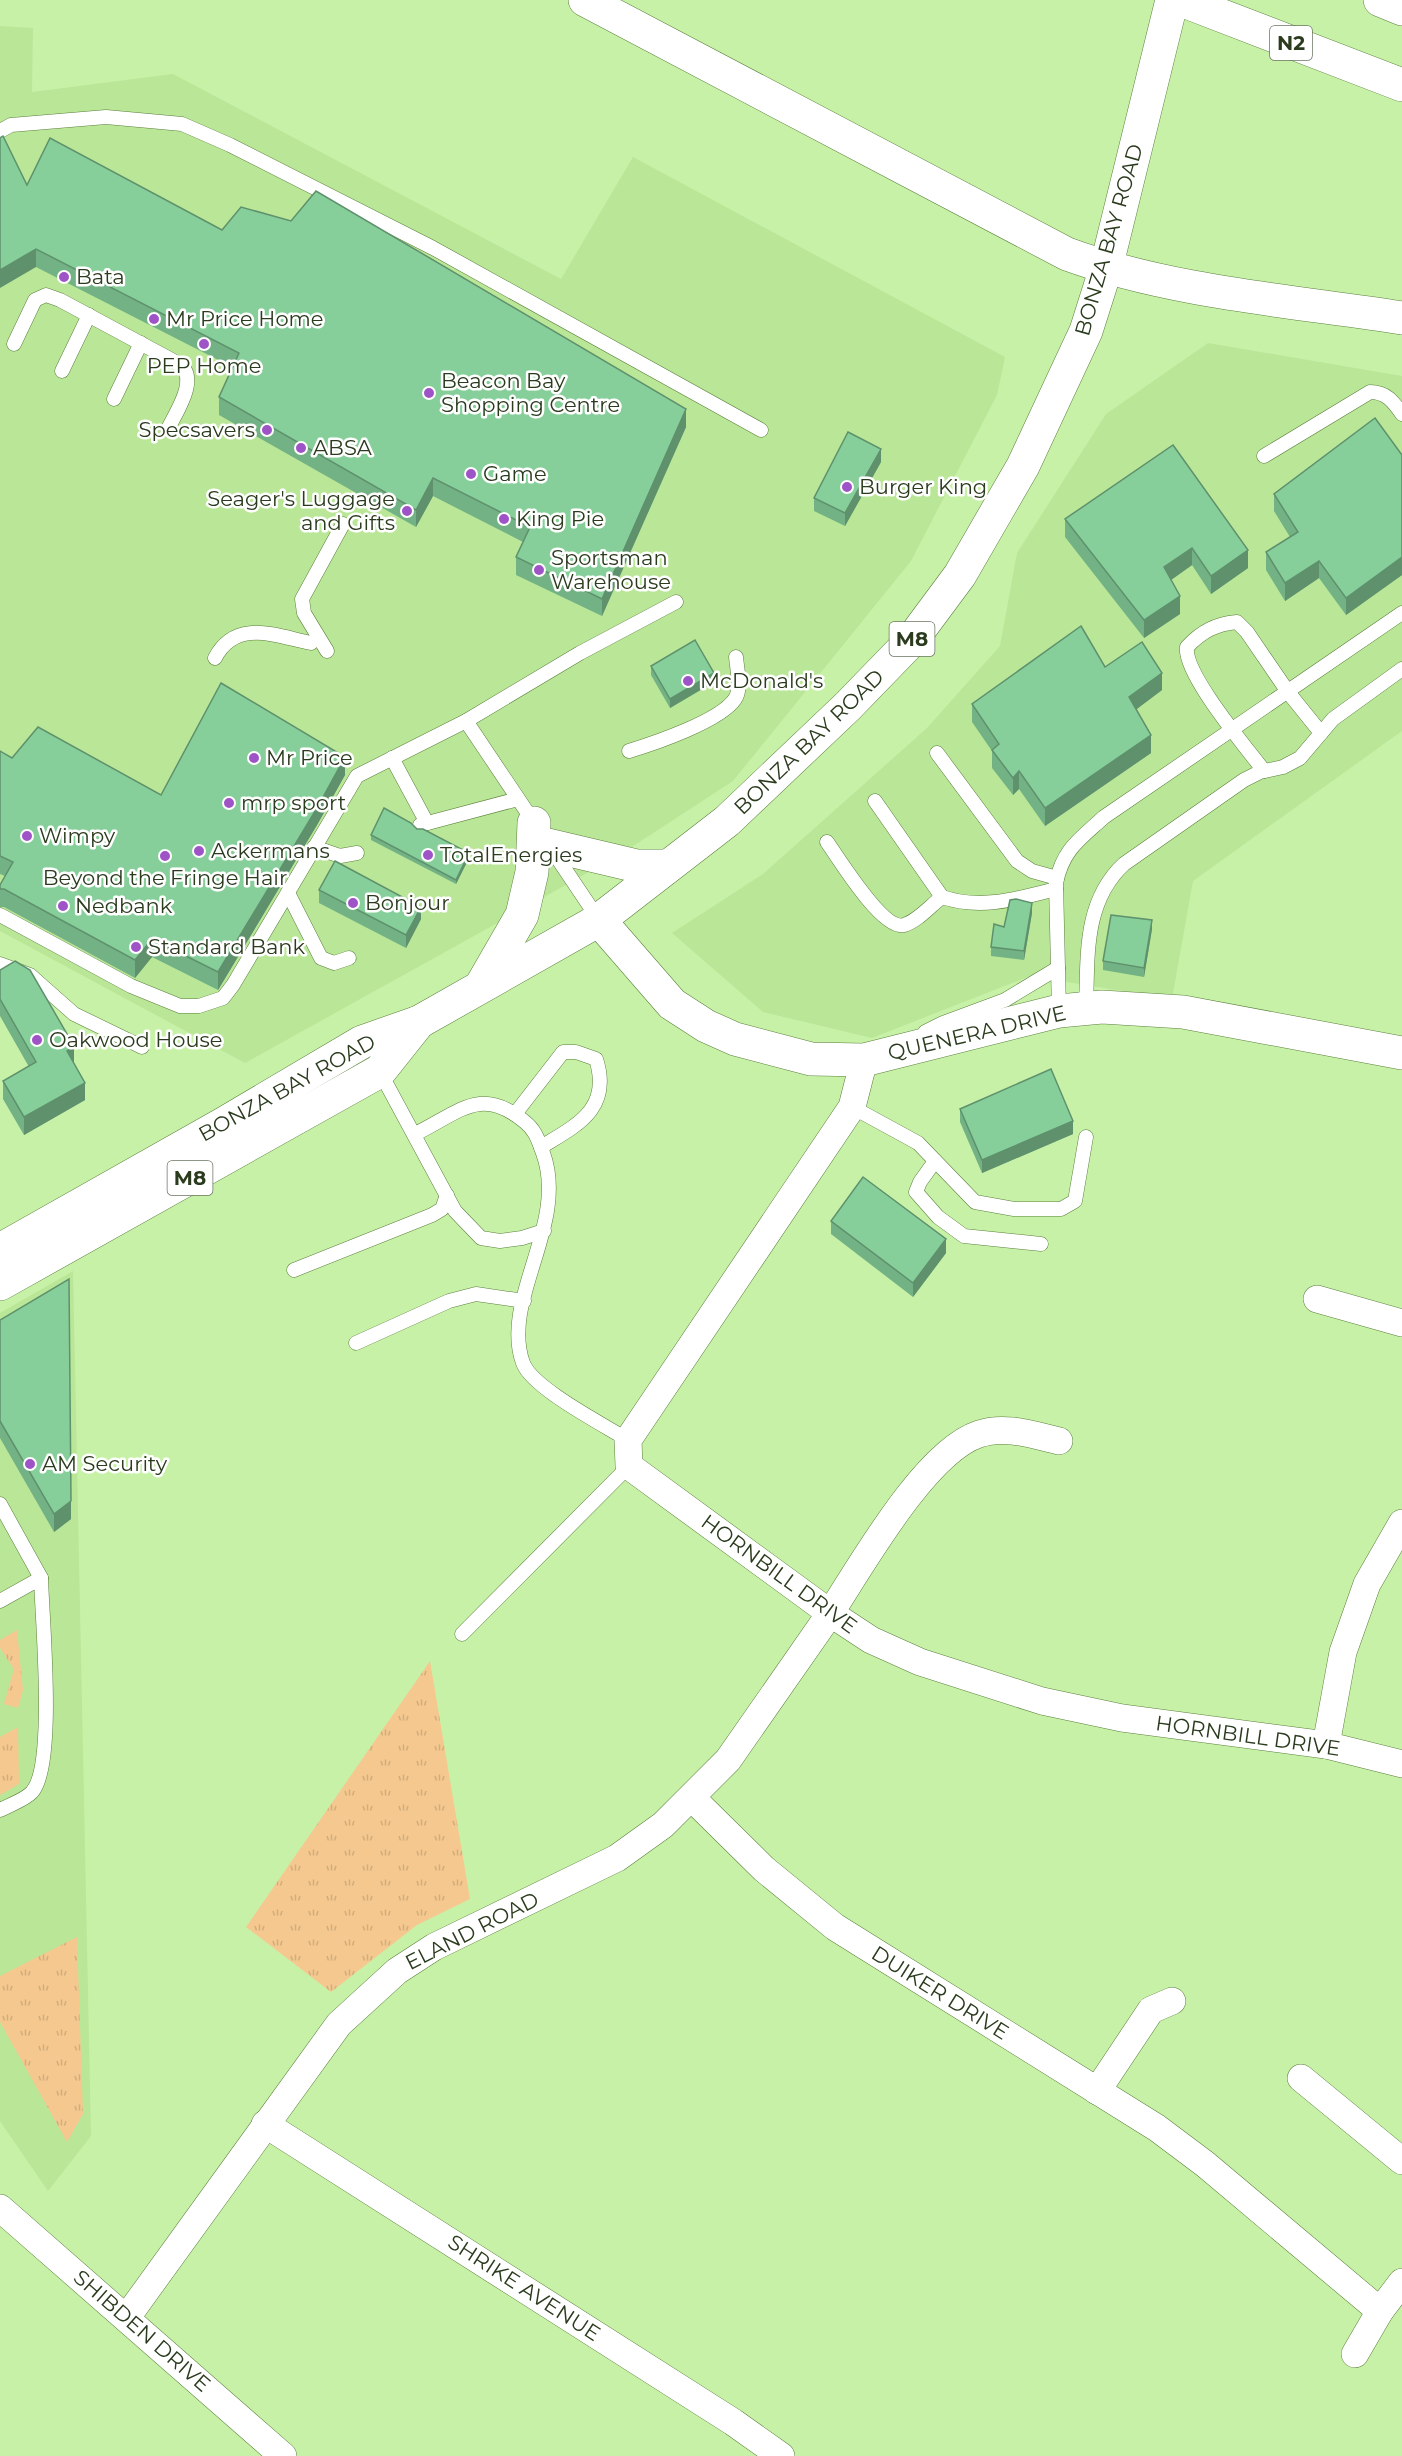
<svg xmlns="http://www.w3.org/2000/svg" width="1402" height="2456" font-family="Montserrat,sans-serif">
	<defs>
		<pattern id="grass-tufts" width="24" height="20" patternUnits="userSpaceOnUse" patternTransform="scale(1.5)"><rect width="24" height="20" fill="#f5c88f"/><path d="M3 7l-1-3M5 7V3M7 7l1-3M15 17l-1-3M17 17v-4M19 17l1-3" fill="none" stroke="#d2ad7b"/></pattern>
	</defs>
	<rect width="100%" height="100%" fill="#c8f1a8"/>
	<g fill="#bae697">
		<path d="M0,26L33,28L32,92L173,74L561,279L633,157L1005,357L997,395L911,561L733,781L618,856L245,1063L0,931Z"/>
		<path d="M1208,343L1402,376V731L1193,881L1172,999L1030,976L872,1038L763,1012L672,933L763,874L927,728L1000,646L1017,553L1106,414Z"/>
		<path d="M73,1271L91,2136L48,2191L0,2121V1313Z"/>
	</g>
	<g fill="url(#grass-tufts)">
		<path d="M17,1630L23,1690L18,1708L4,1704L14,1669L0,1648V1640Z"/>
		<path d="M430,1661L470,1899L417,1925L331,1992L246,1927Z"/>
		<path d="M18,1727L19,1784L0,1795V1737Z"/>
		<path d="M77,1937L83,2114L67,2142L0,2022V1976Z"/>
	</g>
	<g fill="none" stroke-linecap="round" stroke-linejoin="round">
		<defs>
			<g id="service">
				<path d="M0,131L11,125L106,117L182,124L230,145L433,248L761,430"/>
				<path d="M14,344L35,300L46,295L60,300L181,365C198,381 176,412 168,429"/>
				<path d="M62,371L89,315"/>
				<path d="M114,399L141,343"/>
				<path d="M1264,456L1370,392C1386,392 1393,401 1402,414"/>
				<path d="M327,651L304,613L302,599L343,524"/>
				<path d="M215,658C236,618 276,636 311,643"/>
				<path d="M466,721L535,824"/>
				<path d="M629,751C655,743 720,721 735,699C742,689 737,669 736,657"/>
				<path d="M937,753L1017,861L1032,871L1057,878"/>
				<path d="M392,758L427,823"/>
				<path d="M1264,771C1246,747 1183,673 1187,647C1202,631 1216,624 1237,622L1247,632L1288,692L1321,733"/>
				<path d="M875,801L942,897C981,910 1017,899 1056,889"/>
				<path d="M420,825L518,799"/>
				<path d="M827,842C839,859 883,931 904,925C918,921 931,905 942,897"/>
				<path d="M314,847L340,856L357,853"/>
				<path d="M552,850L599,920"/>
				<path d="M288,893L321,958L334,963L349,958"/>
				<path d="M0,915L131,986L180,1006H199L223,998L233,985L357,776L466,721L580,653L676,602"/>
				<path d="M0,964L30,975L74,1014L142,1047"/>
				<path d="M1086,1008C1088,957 1083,902 1124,864L1244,780L1260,772L1283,767L1300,758L1333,719L1402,669"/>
				<path d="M1059,1011L1056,883C1063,849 1080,839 1104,817L1402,613"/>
				<path d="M925,1032L943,1023L1005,1000L1058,968"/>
				<path d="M380,1072L455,1211L481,1238L500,1241L522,1238L544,1231"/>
				<path d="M852,1107L918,1143L975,1202L1014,1209H1061L1075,1201L1086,1137"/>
				<path d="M515,1114L563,1052H576L596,1059C612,1109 577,1125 541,1147"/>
				<path d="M415,1134C460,1112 481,1085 525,1122C536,1131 538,1140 543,1153C569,1224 500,1300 523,1363C532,1388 604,1425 628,1440"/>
				<path d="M935,1161L920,1182L916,1192L938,1217L964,1236L1041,1244"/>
				<path d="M294,1270L432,1215L442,1209L447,1195"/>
				<path d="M356,1343L449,1301L476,1294L524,1301"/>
				<path d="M0,1504L41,1578"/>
				<path d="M0,1601L41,1578C42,1618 56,1766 32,1792C25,1800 9,1805 0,1810"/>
				<path d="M462,1634L629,1466"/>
			</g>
			<g id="minor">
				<path d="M864,1060L852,1107L628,1440L629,1466L830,1613L871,1640L920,1662L1042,1701L1122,1718L1326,1745L1402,1764"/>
				<path d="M1317,1299L1402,1323"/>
				<path d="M1326,1745L1343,1652L1367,1584L1402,1523"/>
				<path d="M692,1798L764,1869L835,1927L1157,2128L1205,2164L1380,2311"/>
				<path d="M1301,2078L1402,2161"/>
				<path d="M1097,2091L1151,2010L1172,2001"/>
				<path d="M265,2124L733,2422L781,2456"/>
				<path d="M0,2208L283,2456"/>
				<path d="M127,2317L339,2024L397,1971L434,1947L617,1858L663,1825L728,1760C761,1713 794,1666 827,1618C859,1570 924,1452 979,1434C1005,1425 1033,1435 1059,1441"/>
				<path d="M1355,2354L1380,2311L1402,2282"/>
			</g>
			<path id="tertiary" d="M599,920L672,1004L706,1026L735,1039L811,1059L864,1060L1059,1011L1102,1007L1183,1012L1402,1053"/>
			<g id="primary">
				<path d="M548,845L637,866H668"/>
				<path d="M481,986L522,915L532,872L534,823"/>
				<path d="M0,1250L223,1124L362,1042L419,1022L599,920L727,821L848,706L911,641L960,575L1023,466L1086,331L1106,268L1172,0"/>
				<path d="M0,1284L380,1071L419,1022"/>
			</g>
			<g id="motorway">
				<path d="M585,0L1067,254C1171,292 1292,301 1402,318"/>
				<path d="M1181,0L1402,85"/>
				<path d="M1380,0L1402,9"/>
			</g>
		</defs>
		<use href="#service" stroke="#5b803c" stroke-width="15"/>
		<use href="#minor" stroke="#5b803c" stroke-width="28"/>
		<use href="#tertiary" stroke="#5b803c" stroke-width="34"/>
		<use href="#primary" stroke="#5b803c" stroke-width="34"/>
		<use href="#motorway" stroke="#5b803c" stroke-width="34"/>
		<use href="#service" stroke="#fff" stroke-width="14"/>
		<use href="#minor" stroke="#fff" stroke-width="27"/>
		<use href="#tertiary" stroke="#fff" stroke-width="33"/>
		<use href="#primary" stroke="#fff" stroke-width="33"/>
		<use href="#motorway" stroke="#fff" stroke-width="33"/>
	</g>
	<g fill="#73b284">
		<path d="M27,185L222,230L686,427L602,616L516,575V557L523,542L433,496L416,527L219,415V397L232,367L36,267Z"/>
		<path d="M1173,445L1248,568L1211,594L1192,565L1171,580L1180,614L1144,638L1065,537V519Z"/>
		<path d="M1402,455V575L1346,615L1319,578L1285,601L1266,570V552L1290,537L1274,511V494Z"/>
		<path d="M881,462L845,526L814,511V498Z"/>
		<path d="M651,666L714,682L670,708L651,675Z"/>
		<path d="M1105,667L1162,690L1136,709L1151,753L1045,826L1019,789L1013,795L992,768V751L972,722V704Z"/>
		<path d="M0,751L12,758L161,795L345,775L317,825L218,990L152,957L135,978L4,907H0V885L5,876L0,874Z"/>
		<path d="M417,829L469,858L456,884L371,840V835Z"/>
		<path d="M319,890L421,919L406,948L319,903Z"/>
		<path d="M1032,913L1024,960L991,956V947L1004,927Z"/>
		<path d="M1152,929L1144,977L1103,970V961Z"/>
		<path d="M0,970L74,1064L85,1100L24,1135L3,1099V1081L29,1067L0,1016Z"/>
		<path d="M960,1109L1073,1134L982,1173L960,1122Z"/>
		<path d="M831,1221L946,1253L913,1297L831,1234Z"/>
		<path d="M0,1320L71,1519L54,1532L0,1438Z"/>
	</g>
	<g fill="#5e916c">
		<path d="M36,249V267L0,288V270Z"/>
		<path d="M686,409V427L602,616V599Z"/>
		<path d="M881,449V462L845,526V513Z"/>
		<path d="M433,478V496L416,527V510Z"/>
		<path d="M1192,548V565L1164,585V567Z"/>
		<path d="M1248,550V568L1211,594V576Z"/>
		<path d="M1402,557V575L1346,615V598Z"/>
		<path d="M1319,561V578L1285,601V583Z"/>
		<path d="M1180,596V614L1144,638V620Z"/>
		<path d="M714,673V682L670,708V699Z"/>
		<path d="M1162,673V690L1129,715V697Z"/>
		<path d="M1151,735V753L1045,826V808Z"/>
		<path d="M345,757V775L317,825L218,990V972Z"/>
		<path d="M1019,771V789L1013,795V778Z"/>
		<path d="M469,853V858L456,884V880Z"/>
		<path d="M1032,903V913L1024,960V951Z"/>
		<path d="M421,907V919L406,948V935Z"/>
		<path d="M1152,920V929L1144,977V968Z"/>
		<path d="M152,939V957L135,978V960Z"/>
		<path d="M74,1046V1064L67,1051Z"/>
		<path d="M85,1083V1100L24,1135V1117Z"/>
		<path d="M1073,1121V1134L982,1173V1160Z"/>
		<path d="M946,1239V1253L913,1297V1283Z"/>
		<path d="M71,1501V1519L54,1532V1514Z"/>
	</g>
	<g fill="#86cf9a" stroke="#5e916c" stroke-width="1.5">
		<path d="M3,136L27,185L50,138L222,230L241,207L291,221L316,191L686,409L602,599L516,557L530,527L433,478L416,510L219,397L239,353L36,249L0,270V138Z"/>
		<path d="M1375,418L1402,455V557L1346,598L1319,561L1285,583L1266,552L1298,532L1274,494Z"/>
		<path d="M848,432L881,449L845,513L814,498Z"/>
		<path d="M1173,445L1248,550L1211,576L1192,548L1164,567L1180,596L1144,620L1065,519Z"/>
		<path d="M1081,626L1105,667L1142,642L1162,673L1129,697L1151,735L1045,808L1019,771L1013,778L992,750L999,744L972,704Z"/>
		<path d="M695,640L714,673L670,699L651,666Z"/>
		<path d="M221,683L345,757L317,808L218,972L152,939L135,960L4,889H0V885L13,862L0,856V751L12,758L38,727L161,795Z"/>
		<path d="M384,808L411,823L417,829H423L469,853L456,880L371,835Z"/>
		<path d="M335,861L421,907L406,935L319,890Z"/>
		<path d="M1016,899L1032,903L1024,951L991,947L994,924L1004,927L1010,900Z"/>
		<path d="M1111,915L1152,920L1144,968L1103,961Z"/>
		<path d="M15,961L30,970L74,1046L67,1051L85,1083L24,1117L3,1081L36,1062L0,999V970Z"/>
		<path d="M1051,1069L1073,1121L982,1160L960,1109Z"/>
		<path d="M863,1177L946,1239L913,1283L831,1221Z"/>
		<path d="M69,1279L71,1501L54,1514L0,1421V1320Z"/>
	</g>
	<g fill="#9e54c6" stroke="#fff" stroke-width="2">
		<circle cx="64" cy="277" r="6"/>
		<circle cx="154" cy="319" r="6"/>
		<circle cx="204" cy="344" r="6"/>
		<circle cx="429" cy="393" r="6"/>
		<circle cx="267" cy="430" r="6"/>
		<circle cx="301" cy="448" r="6"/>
		<circle cx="471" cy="474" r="6"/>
		<circle cx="847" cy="487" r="6"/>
		<circle cx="407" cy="511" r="6"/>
		<circle cx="504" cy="519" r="6"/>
		<circle cx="539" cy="570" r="6"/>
		<circle cx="688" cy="681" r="6"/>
		<circle cx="254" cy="758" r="6"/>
		<circle cx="229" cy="803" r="6"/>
		<circle cx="27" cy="836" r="6"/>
		<circle cx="199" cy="851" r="6"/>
		<circle cx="428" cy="855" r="6"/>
		<circle cx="165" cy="856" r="6"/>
		<circle cx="353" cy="903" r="6"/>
		<circle cx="63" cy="906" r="6"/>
		<circle cx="136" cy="947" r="6"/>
		<circle cx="37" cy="1040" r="6"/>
		<circle cx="30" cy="1464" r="6"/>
	</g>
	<g text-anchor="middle" stroke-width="5" stroke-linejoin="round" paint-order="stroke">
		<g fill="#fff" stroke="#6b7662" stroke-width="1.5">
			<rect x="1270" y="26" width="42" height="34" rx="4.5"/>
			<rect x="889.5" y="622" width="45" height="34" rx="4.5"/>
			<rect x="167.5" y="1161" width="45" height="34" rx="4.5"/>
		</g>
		<g font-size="20" font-weight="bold" fill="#2b3b1e">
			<text x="1291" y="50">N2</text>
			<text x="912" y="646">M8</text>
			<text x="190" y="1185">M8</text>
		</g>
		<g font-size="21" fill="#2b3b1e" stroke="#fff">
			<text transform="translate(1109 240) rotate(-74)" y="7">BONZA BAY ROAD</text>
			<text transform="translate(809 742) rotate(-44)" y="7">BONZA BAY ROAD</text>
			<text transform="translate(977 1033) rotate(-13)" y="7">QUENERA DRIVE</text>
			<text transform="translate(287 1088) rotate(-29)" y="7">BONZA BAY ROAD</text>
			<text transform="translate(779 1574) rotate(36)" y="7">HORNBILL DRIVE</text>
			<text transform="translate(1248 1736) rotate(8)" y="7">HORNBILL DRIVE</text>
			<text transform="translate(472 1931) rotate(-27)" y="7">ELAND ROAD</text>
			<text transform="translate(940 1993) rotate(32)" y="7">DUIKER DRIVE</text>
			<text transform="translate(524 2288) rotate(33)" y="7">SHRIKE AVENUE</text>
			<text transform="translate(142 2331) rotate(41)" y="7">SHIBDEN DRIVE</text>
		</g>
		<g font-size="21" fill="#2b3b1e" stroke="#fff" text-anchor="start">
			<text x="76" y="284">Bata</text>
			<text x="166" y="326">Mr Price Home</text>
			<text x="204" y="373" text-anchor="middle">PEP Home</text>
			<text x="441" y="388">Beacon Bay<tspan x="441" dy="24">Shopping Centre</tspan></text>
			<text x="255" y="437" text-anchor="end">Specsavers</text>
			<text x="313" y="455">ABSA</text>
			<text x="483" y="481">Game</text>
			<text x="859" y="494">Burger King</text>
			<text x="395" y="506" text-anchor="end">Seager's Luggage<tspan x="395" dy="24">and Gifts</tspan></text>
			<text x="516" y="526">King Pie</text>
			<text x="551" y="565">Sportsman<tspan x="551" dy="24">Warehouse</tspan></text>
			<text x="700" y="688">McDonald's</text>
			<text x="266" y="765">Mr Price</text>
			<text x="241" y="810">mrp sport</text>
			<text x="39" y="843">Wimpy</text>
			<text x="211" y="858">Ackermans</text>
			<text x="440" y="862">TotalEnergies</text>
			<text x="165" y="885" text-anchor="middle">Beyond the Fringe Hair</text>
			<text x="365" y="910">Bonjour</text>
			<text x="75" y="913">Nedbank</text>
			<text x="148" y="954">Standard Bank</text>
			<text x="49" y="1047">Oakwood House</text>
			<text x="42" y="1471">AM Security</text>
		</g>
	</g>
</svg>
